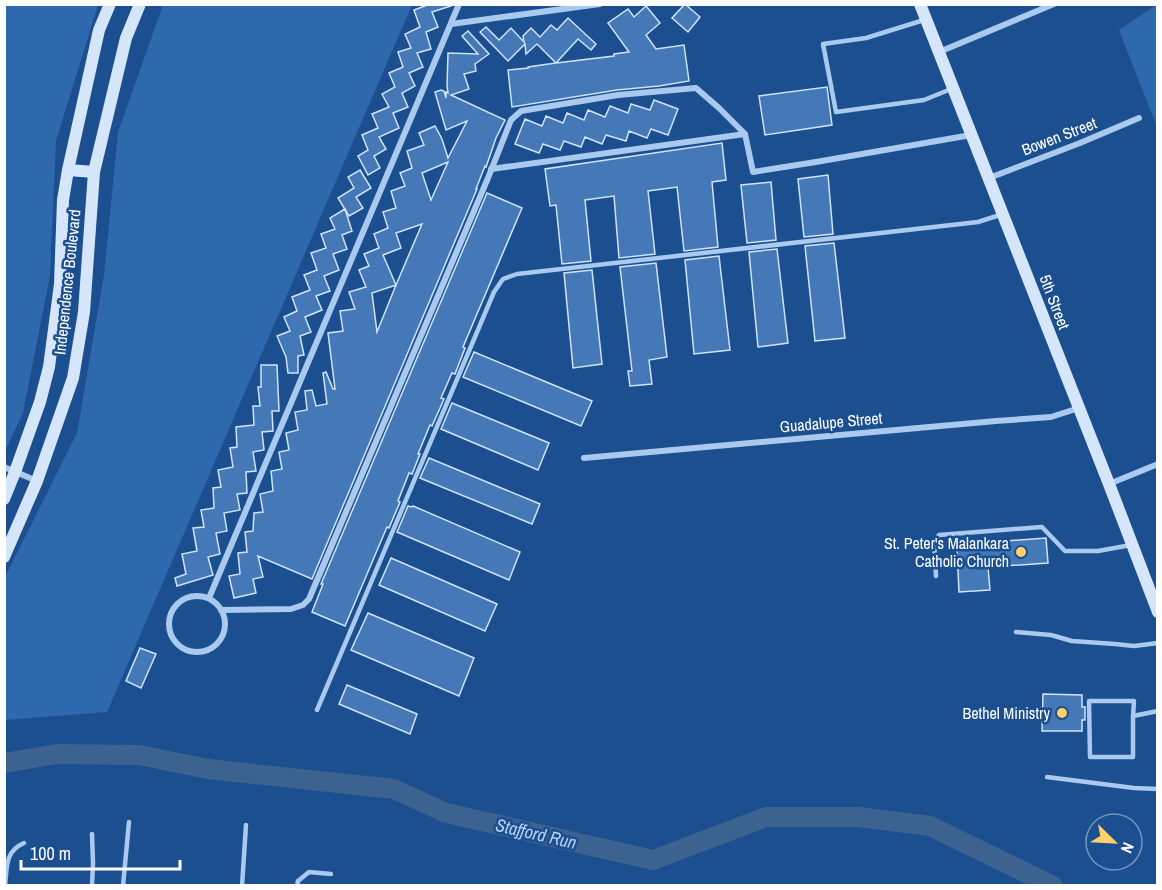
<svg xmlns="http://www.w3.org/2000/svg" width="1162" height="890" font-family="'Archivo Narrow',sans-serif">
	<rect width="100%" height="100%" fill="#1b4f8f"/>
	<g fill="#2e69ad">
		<path d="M5,4L98,5L56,141L50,276L23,413L5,451Z"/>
		<path d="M163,5H412L107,712L5,720V577L77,433L104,275L118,132Z"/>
		<path d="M1156,5H1158L1157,127L1119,30Z"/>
	</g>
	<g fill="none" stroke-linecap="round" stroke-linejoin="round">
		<path stroke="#3c6290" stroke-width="20" d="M4,763L56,754L139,755L208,769L394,789L446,813L653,860L766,817H858L930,826L1053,886"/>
	</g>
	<g fill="#4478b7" stroke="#cfe3fa" stroke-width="1.5" fill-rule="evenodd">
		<path d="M430,4H451V6L432,12L438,27L426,32L431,49L417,53L423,67L409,73L415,86L402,93L408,107L393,113L399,128L379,137L386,149L374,156L380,168L368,175L358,156L368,150L362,135L378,128L372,114L389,107L382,94L395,87L389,73L403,67L398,52L411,48L405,34L420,27L414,10Z"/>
		<path d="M685,4L700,17L688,32L672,18Z"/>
		<path d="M646,6L660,23L646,35L656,49L684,45L689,81L659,86L617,90L512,107L508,70L528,68V67L556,63L537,44L526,54L525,44L508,61L480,32L486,27L499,40L511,28L524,42L523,36L531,28L540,37L551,25L557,30L568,18L596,44L591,50L578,39L556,63L614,56V54L629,52L608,23L628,9L634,17Z"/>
		<path d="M468,31L489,54L475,64L476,71L464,74L469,89L451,95L505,120L496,138L486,167L485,166L476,189H477L312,579L258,556L263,577L253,579L256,593L234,598L229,576L240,574L238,553L247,552L245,532L253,531L254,513L263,512L260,494L273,491L271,471L282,469L279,452L289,450L286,433L298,430L295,412L307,410L305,391L312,390L316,406L327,404L323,373L326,372L333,389H335L328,333L343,331L340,311L355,309L349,292L366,287L359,270L369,266L364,254L379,248L374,234L388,228L383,212L396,208L391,191L405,186L400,173L412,168L407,151L424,145L419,133L435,126L442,139L448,158L467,121L446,130L435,92L441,90L444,91L446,98V92L448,93L447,86L448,53L478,54L462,36ZM448,162L431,200L422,173ZM422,224L396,285L377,332L372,293L396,285L383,255L401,248L396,233Z"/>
		<path d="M827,87L832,125L765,135L759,96Z"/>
		<path d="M654,100L678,109L668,135L651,129L647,138L629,131L626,141L606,135L602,144L585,137L581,147L564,141L560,150L543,144L539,153L515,144L525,119L542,126L546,116L563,123L567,113L584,120L588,110L605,117L610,106L628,113L631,104L650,110Z"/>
		<path d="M722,143L726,180L712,182L718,247L684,251L677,187L648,191L655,254L619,258L614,196L585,200L591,261L562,264L556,205L550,206L545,169Z"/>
		<path d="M360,170L371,188L356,197L363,208L349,216L338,198L354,188L348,177Z"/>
		<path d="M828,175L833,234L804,237L798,179Z"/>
		<path d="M771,182L776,240L747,243L741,185Z"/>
		<path d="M487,193L522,208L463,347L465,348L455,374L452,373L441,398L444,399L432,426L430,425L418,454H420L412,474L409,473L398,501L400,502L389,528L387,527L345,626L312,612L323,584H321Z"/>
		<path d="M345,209L352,231L342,235L347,249L333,254L339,270L324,276L330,291L316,296L322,310L305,317L311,332L300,336L304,355L298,356V373H288L286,357L277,336L290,331L284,317L297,311L292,297L310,290L304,275L317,270L311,253L326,248L321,234L335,229L330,218Z"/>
		<path d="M834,243L845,338L815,341L805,246Z"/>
		<path d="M777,249L788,343L758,347L749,252Z"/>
		<path d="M719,256L730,350L694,354L685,260Z"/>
		<path d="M656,263L667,357L649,360L652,384L630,386L628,371H632L620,267Z"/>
		<path d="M592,270L602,364L573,368L564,273Z"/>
		<path d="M474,352L592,401L581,426L463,377Z"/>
		<path d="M261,365H277L279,411H272L273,431L262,432L264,450L253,452L256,471L246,472L247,493L237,494L240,510L224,513L227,531L216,533L220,554L208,557L213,575L177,586L175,578L186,574L182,554L197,551L193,528L204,527L201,510L214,508L213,488L221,487L218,470L233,467L230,448L237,447L236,427L254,425L253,406H260L258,387H261Z"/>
		<path d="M452,403L549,443L538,470L441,429Z"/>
		<path d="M429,458L540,504L532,524L420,478Z"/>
		<path d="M408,506L412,507L413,506L520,552L509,580L397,532Z"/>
		<path d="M1046,538L1048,563L988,567L990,590L959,592L957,549L994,547L993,542Z"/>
		<path d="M391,558L497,604L485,631L379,585Z"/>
		<path d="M368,613L474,658L459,696L351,650Z"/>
		<path d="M140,648L156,654L141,688L126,681Z"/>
		<path d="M347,685L417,714L410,734L339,704Z"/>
		<path d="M1043,694L1082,695V707H1085V720H1082V731H1042Z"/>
	</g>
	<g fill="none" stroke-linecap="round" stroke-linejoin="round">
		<g stroke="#a9c9ee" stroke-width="4.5">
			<path d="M924,20L866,38L823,44L836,112L924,100L951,89"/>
			<path d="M936,576L934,541L939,535L1042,527L1065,551H1098L1131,545"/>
			<path d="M1016,632L1051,635L1072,641L1115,644L1134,646L1158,643"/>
			<path d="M317,710L494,292L503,279L517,274L978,222L1003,214"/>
			<path d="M1133,716L1134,701H1089L1090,757H1133V716L1158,711"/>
			<path d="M1047,777L1134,788L1158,789"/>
			<path d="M5,886C7,867 5,851 24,843"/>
			<path d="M92,886L93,863L92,834"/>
			<path d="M123,886L129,822"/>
			<path d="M242,886L246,825"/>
			<path d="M297,886L298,881L309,872L331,874"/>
		</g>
		<g stroke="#a9c9ee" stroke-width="6">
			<path d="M451,24L600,4"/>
			<path d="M939,52L1054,4"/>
			<path d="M491,169L745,134"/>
			<path d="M989,178L1080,143L1139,118"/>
			<path d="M584,458L996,421L1051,417L1079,408"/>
			<path d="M4,467L37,481"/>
			<path d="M1109,484L1158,464"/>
			<circle cx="197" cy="624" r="28"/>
			<path d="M209,598L459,4"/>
			<path d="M221,610L291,609L303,605L309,599L488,178L511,120L521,111L618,95L696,88L719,108L745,134L753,172L816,162L971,135"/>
		</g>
		<g stroke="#d6e6fa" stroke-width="12">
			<path d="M920,4L1109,484L1158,612"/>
			<path d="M68,170L94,172"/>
			<path d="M4,499L15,472L40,402L49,367L60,284L63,200L68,170L99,30L110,4"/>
			<path d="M4,557L37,481L73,378L84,312L94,172L126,38L140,4"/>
		</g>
	</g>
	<g fill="#ffd166" stroke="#1b4f8f" stroke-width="2">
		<circle cx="1021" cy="552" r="6"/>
		<circle cx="1062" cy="713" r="6"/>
	</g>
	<g text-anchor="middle" stroke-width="5" stroke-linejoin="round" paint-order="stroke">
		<g font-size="16" fill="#fff" stroke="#1b4f8f">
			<text transform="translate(1059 136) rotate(-21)" y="6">Bowen Street</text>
			<text transform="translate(67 282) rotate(-84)" y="6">Independence Boulevard</text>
			<text transform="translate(1055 302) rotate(69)" y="6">5th Street</text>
			<text transform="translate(831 422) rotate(-5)" y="6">Guadalupe Street</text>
		</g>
		<g font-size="16" fill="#fff" stroke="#1b4f8f" text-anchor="end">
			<text x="1009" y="549">St. Peter's Malankara<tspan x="1009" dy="18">Catholic Church</tspan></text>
			<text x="1050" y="719">Bethel Ministry</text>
		</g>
		<g font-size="18" font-style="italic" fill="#b5d3f5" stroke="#1b4f8f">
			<text transform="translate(536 834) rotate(13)" y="6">Stafford Run</text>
		</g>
	</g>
	<rect width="1162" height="890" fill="none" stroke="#ffffff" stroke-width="12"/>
	<g transform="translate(1114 842) rotate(114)"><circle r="28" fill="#1b4f8f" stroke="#7695bc" stroke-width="1.5"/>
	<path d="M0-4.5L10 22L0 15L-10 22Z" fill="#ffd166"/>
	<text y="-9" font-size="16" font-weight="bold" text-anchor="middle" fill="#ffffff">N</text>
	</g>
	<path d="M21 860v9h159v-9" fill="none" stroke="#ffffff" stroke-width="3"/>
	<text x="30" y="860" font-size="18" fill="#ffffff" stroke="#1b4f8f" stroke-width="4.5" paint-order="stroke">100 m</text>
</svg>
